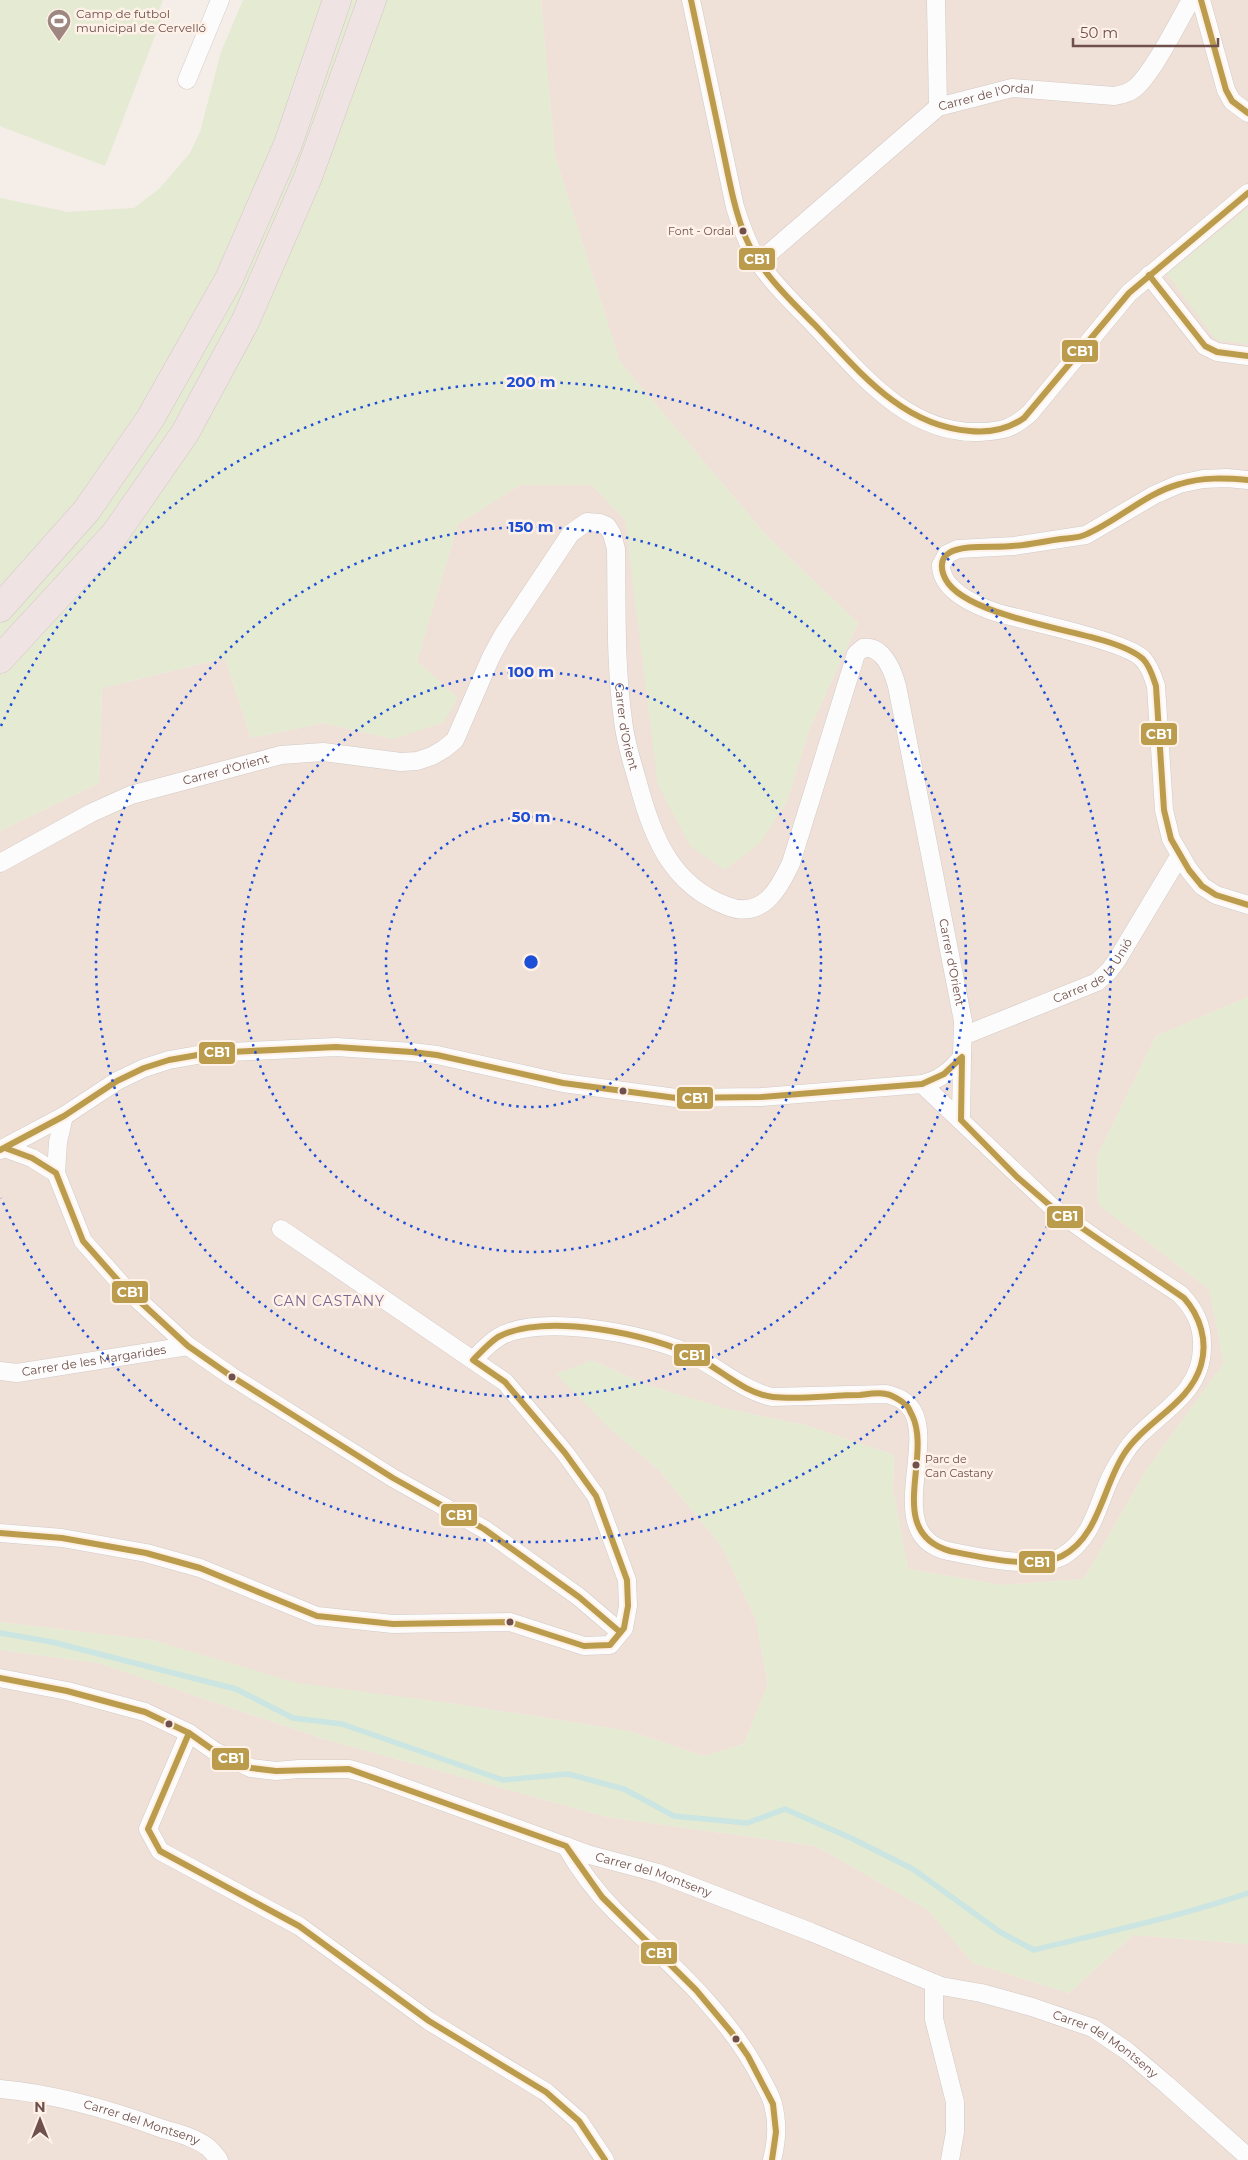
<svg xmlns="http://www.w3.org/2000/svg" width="1248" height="2160" font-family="Montserrat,sans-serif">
	<rect width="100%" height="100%" fill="#f4ede8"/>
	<g fill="#f0e1d8">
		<path d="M541,0H1248V997L1156,1036L1097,1157L1098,1204L1209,1289L1224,1363L1147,1469L1084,1579L1002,1585L908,1569L893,1491L894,1455L805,1425L727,1409L647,1385L592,1360L608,1427L660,1471L722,1547L756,1620L768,1684L744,1744L704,1756L629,1731L456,1704L297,1684L152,1640L0,1622V831L99,783L102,688L225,658L251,738L323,723L392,739L458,698L417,661L458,524L520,485H592L625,520L787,801L809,730L858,623L765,534L620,362L555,156Z"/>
		<path d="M0,1650L98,1663L324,1739L607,1817L816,1846L928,1910L973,1963L1069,1993L1133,1935L1248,1944V2160H0Z"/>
	</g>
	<g fill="#e5ead3">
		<path d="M0,0H163L158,13L163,15L105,166L0,126Z"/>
		<path d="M243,0H541L555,156L620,362L765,534L858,623L809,730L787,801L760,843L725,870L691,847L658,785L625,520L592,485H520L458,524L417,661L458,698L443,723L392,739L323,723L251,738L225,658L102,688L99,783L0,831V198L68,212L134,208L159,189L190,153L200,132L221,52Z"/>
		<path d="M1248,208V344L1216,340L1167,274Z"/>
		<path d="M1248,997V1944L1133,1935L1069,1993L973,1963L928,1910L816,1846L607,1817L324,1739L98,1663L0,1650V1622L152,1640L297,1683L456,1704L629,1731L704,1756L744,1744L768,1683L756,1620L722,1547L660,1471L608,1427L556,1374L592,1360L647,1385L727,1409L805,1425L894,1455L893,1491L908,1569L1002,1585L1084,1579L1147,1469L1224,1363L1209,1289L1098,1204L1097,1157L1156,1036Z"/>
	</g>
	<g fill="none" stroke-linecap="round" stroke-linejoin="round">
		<path stroke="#cae5e2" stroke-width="5.5" d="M0,1633L52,1642L236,1689L293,1718L342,1724L503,1780L568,1774L624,1789L674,1816L747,1823L785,1809L851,1838L913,1869L1000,1932L1034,1950C1106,1932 1178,1917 1248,1893"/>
		<defs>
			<g id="minor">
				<path d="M691,0L735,207C741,226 748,246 759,263C777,289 802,311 823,334C865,379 911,434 979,432C1003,431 1012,429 1030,413L1129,293L1248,193"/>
				<path d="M936,0L938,107"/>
				<path d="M1201,0L1226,90L1232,101L1248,113"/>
				<path d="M187,80L220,0"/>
				<path id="s1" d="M759,262L938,107L1012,88L1114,96C1121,95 1129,93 1135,88C1153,73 1178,22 1191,0"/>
				<path d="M1149,275L1205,346L1217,352L1248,356"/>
				<path d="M1248,480L1227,478L1203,479L1179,484L1154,495L1086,535L1014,546L958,549L947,554L941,565C941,590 975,605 995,612C1025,621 1122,640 1142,658C1149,665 1153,676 1156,686L1164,810L1171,839L1189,870L1202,886L1216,895L1248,905"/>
				<path id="s2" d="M0,863L91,813L131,795L281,755L323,752L401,762L417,761L432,756L444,749L455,740L491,657L503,635L571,533L587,522L600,523L607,526L612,534L616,549C617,606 615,664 623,720C625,741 632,762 638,783C652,836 671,885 727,906C762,920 779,889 791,863L856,654L863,648C883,645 893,671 897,686L963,1021L962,1057"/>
				<path id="s3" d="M963,1036L1097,982L1109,971L1117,960L1180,855"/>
				<path d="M64,1116L58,1142L56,1173L83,1241L122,1285L188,1346L231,1376L393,1478L484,1529L579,1597L620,1632"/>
				<path d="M5,1148L32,1158L56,1173"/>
				<path d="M0,1150L64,1116L117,1081L144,1068L169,1060L209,1053L336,1047L412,1052L437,1055L563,1083L676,1098L761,1097L922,1084C940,1080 950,1071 962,1057L961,1120"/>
				<path d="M473,1360C481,1352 489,1343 499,1337C539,1313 647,1334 688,1353C717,1366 741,1390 772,1397L887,1394C897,1397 906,1400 912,1410C935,1447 883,1536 948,1551C976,1557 1038,1570 1063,1556C1091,1539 1096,1511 1108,1483C1112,1473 1118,1463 1124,1454C1148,1415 1201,1400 1202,1348C1203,1325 1195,1310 1180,1294L1099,1241L1053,1208L922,1084"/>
				<path id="s4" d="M0,1371L17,1373L188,1346"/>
				<path d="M0,1533L62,1538L146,1553L200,1568L317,1616L393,1624L510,1622L584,1646L610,1645L624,1628L628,1606L627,1580L596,1496L565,1453L505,1382L281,1229"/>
				<path id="s5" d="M0,1678L67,1691L145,1712L189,1733L216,1752L251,1768L276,1771L299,1769H349L370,1775L590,1855L658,1873L811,1932L941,1986L981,1993L1032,2007L1093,2028L1127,2051L1166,2084L1248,2157"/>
				<path d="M189,1733L148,1829L160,1851L299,1926L429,2021L546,2092L579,2121L605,2160"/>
				<path d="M566,1846C579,1869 597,1893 616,1912C669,1963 728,2013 762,2080C766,2088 771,2096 773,2104C778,2123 777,2141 772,2160"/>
				<path d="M934,1983V2019L955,2102V2132L950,2160"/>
				<path id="s6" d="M0,2089C56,2094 111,2110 163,2129C177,2133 194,2137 206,2146C211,2149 215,2155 219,2160"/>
			</g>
			<g id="motorway">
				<path d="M0,608L87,510L150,419L229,279L288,144L337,0"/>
				<path d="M0,659L115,534L185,433L245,322L308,177L372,0"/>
			</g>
		</defs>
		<use href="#minor" stroke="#d2c9c5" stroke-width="19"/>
		<use href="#motorway" stroke="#d3c8c5" stroke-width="29"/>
		<use href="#minor" stroke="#fdfcfc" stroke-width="18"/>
		<use href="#motorway" stroke="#efe4e3" stroke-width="28"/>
		<defs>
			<g id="bus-1">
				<path d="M691,0C701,47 711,94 721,141C728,173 733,206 745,236C760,272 788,298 815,325C859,371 902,426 970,431C990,433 1007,430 1024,418L1129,293L1248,193"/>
				<path d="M1201,0L1226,90L1232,101L1248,113"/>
				<path d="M1149,275L1205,346L1217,352L1248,356"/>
				<path d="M1248,480C1225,478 1203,477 1180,484C1146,493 1119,520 1087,534C1080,538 1069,538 1061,539C1045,541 1029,545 1012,546C995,548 963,544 949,553C939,559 941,571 946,580C965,614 1067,629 1105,641C1118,645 1133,650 1143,659C1150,666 1153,677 1156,686L1164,810L1171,839L1189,870L1202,886L1216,895L1248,905"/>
				<path d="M5,1148L32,1158L56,1173L83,1241L122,1285L188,1346L231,1376L393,1478L484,1529L579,1597L620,1632"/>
				<path d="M0,1150L64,1116L117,1081L144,1068L169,1060L209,1053L336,1047L412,1052L437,1055L563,1083L676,1098L761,1097L922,1084L944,1074L962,1057L961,1120L1017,1177L1053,1208L1184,1298C1200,1316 1208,1341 1201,1365C1190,1404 1145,1421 1124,1454C1103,1486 1099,1537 1062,1556C1035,1570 979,1557 950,1551C884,1532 933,1457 912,1415C910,1412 909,1407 906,1405C902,1401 892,1395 886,1394C878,1392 868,1394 860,1395C832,1395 801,1400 773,1397C745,1394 720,1369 696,1357C651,1334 545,1312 498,1337C489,1343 481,1352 473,1360L505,1382L565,1453L596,1496L627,1580L628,1606L624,1628L610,1645L584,1646L510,1622L393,1624L317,1616L200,1568L146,1553L62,1538L0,1533"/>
				<path d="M0,1678L67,1691L145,1712L189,1733L216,1752L251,1768L276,1771L349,1769L566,1846L602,1897L696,1990L732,2033L748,2056L773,2104L776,2132L772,2160"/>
				<path d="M189,1733L148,1829L160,1851L299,1926L429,2021L546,2092L579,2121L605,2160"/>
			</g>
		</defs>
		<use href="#bus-1" stroke="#fef1e7" stroke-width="10"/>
		<use href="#bus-1" stroke="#bb9c4d" stroke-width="6"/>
	</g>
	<g fill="none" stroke="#1d4ed8" stroke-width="2.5" stroke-dasharray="2.5 5">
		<circle cx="531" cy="962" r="145"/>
		<circle cx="531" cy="962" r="290"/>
		<circle cx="531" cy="962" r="435"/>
		<path d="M1 726A580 580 0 1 1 1 1198"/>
	</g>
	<defs>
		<symbol id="stadium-pin" viewBox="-11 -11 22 30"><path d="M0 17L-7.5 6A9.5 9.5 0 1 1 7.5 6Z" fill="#9e8781" stroke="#fef1e7"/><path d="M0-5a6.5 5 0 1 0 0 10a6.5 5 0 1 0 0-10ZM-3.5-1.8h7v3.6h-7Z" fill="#fff"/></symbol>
	</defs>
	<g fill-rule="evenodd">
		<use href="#stadium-pin" x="45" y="7" width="28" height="38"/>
	</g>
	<g fill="#70504a" stroke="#fef1e7" stroke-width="2">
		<circle cx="743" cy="231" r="4.5"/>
		<circle cx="623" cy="1091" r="4.5"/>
		<circle cx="232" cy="1377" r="4.5"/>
		<circle cx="916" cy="1465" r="4.5"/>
		<circle cx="510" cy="1622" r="4.5"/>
		<circle cx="169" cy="1724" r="4.5"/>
		<circle cx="736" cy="2039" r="4.5"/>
	</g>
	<g text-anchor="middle" stroke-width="5" stroke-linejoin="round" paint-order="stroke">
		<g font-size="11" fill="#70504a" stroke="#fef1e7" text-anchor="end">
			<text x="734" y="235">Font - Ordal</text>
			<text x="925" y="1463" text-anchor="start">Parc de<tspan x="925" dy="14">Can Castany</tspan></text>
		</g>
		<g font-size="12" fill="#70504a" stroke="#fef1e7" text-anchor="start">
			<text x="76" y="18">Camp de futbol<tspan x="76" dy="14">municipal de Cervelló</tspan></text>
		</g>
		<g font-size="12" fill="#70504a" stroke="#fef1e7">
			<text dy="4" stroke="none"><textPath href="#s1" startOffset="286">Carrer de l'Ordal</textPath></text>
			<text dy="4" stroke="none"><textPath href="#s2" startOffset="965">Carrer d'Orient</textPath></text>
			<text dy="4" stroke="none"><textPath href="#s2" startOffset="246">Carrer d'Orient</textPath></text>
			<text dy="4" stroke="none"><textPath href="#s2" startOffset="1834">Carrer d'Orient</textPath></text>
			<text dy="4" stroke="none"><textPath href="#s3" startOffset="148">Carrer de la Unió</textPath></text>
			<text dy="4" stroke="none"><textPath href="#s4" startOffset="95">Carrer de les Margarides</textPath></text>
			<text dy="4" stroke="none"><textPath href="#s5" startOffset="690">Carrer del Montseny</textPath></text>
			<text dy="4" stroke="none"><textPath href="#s5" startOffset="1175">Carrer del Montseny</textPath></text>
			<text dy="4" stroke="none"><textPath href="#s6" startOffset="146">Carrer del Montseny</textPath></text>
		</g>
		<g font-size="14" letter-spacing="1" fill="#7b6693" stroke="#fef1e7">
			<text x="329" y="1306">CAN CASTANY</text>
		</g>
	</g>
	<circle cx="531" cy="962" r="8" fill="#1d4ed8" stroke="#fef1e7" stroke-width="2.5"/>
	<g font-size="15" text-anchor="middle" font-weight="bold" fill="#1d4ed8" stroke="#fef1e7" stroke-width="5" stroke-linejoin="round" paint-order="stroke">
		<text x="531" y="387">200 m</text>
		<text x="531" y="532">150 m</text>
		<text x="531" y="677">100 m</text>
		<text x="531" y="822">50 m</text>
	</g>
	<g stroke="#fef1e7" stroke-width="2">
		<rect x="738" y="247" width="38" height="24" rx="5" fill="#bb9c4d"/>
		<rect x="1061" y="339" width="38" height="24" rx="5" fill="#bb9c4d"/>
		<rect x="1140" y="722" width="38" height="24" rx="5" fill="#bb9c4d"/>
		<rect x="198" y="1041" width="38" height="24" rx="5" fill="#bb9c4d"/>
		<rect x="676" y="1086" width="38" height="24" rx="5" fill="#bb9c4d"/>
		<rect x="1046" y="1205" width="38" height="24" rx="5" fill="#bb9c4d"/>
		<rect x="111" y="1280" width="38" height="24" rx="5" fill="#bb9c4d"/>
		<rect x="673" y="1343" width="38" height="24" rx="5" fill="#bb9c4d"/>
		<rect x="440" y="1503" width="38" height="24" rx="5" fill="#bb9c4d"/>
		<rect x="1018" y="1550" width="38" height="24" rx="5" fill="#bb9c4d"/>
		<rect x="211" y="1747" width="39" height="24" rx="5" fill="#bb9c4d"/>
		<rect x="640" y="1941" width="38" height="24" rx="5" fill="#bb9c4d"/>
	</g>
	<g font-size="14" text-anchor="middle" font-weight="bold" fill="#fff">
		<text x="757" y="264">CB1</text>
		<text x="1080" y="356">CB1</text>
		<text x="1159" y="739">CB1</text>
		<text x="217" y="1057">CB1</text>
		<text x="695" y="1103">CB1</text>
		<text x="1065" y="1221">CB1</text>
		<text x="130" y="1297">CB1</text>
		<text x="692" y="1360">CB1</text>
		<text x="459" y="1520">CB1</text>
		<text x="1037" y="1567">CB1</text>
		<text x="231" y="1763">CB1</text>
		<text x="659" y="1958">CB1</text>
	</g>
	<g transform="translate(40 2120)" stroke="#fef1e7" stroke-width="4" paint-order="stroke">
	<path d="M0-4L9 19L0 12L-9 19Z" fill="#70504a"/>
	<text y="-8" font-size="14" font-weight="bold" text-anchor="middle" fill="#70504a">N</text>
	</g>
	<path d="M1073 38v8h145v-8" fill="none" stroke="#70504a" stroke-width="2.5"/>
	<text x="1080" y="38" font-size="15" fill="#70504a" stroke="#fef1e7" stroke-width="4" paint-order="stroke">50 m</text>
</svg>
